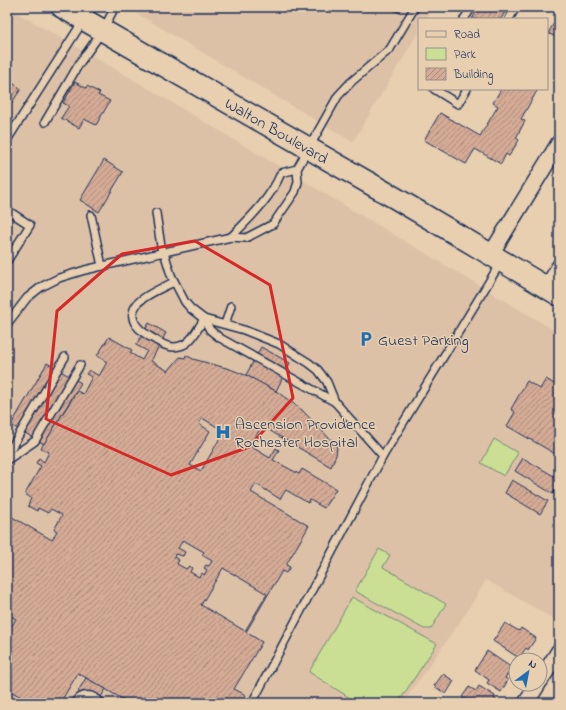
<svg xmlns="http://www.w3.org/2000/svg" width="566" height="710" font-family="'Indie Flower',sans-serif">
	<defs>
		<pattern id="building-hatch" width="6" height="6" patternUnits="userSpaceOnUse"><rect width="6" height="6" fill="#d4ab95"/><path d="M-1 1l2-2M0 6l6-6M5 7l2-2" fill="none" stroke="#ab8c7d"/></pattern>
	</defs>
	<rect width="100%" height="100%" fill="#e7cfaf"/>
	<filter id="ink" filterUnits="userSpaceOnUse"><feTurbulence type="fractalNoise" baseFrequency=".025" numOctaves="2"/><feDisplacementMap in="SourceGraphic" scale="8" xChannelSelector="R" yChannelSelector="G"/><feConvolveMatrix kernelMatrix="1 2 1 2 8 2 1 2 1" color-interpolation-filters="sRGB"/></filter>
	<g filter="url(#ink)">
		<g fill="#ddc1a6">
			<path d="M7,7L134,80L559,333V622L486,580L466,613L403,703H7Z"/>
			<path d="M126,7H433L426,19H419V31L353,142Z"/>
		</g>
		<g fill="#cadf94" stroke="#728779">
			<path d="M494,439L518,453L504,476L481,463Z"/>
			<path d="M379,549L390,555L383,567L446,604L431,629H424L355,591Z"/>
			<path d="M352,597L437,644L398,703H358L309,672Z"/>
		</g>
		<g fill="url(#building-hatch)" stroke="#1b2f5e" fill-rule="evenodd">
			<path d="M389,7H403L399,13Z"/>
			<path d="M479,7H508L501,19H472Z"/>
			<path d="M559,15V39L548,33Z"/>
			<path d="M7,79L21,89L7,110Z"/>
			<path d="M75,82L86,88L87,86L100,93L98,95L110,101L96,125L84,119L79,128L61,118L69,106L63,103Z"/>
			<path d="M501,89H538L521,119L525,121L516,138L519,140L509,156L506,154L501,164L475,149L466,164L424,140L440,113L480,136L498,106L493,103Z"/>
			<path d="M104,160L123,172L99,212L80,200Z"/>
			<path d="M149,323L166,333L151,361L168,371L180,357L185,358L186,355L193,359L230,369L255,379L279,393L302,410L328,437L336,442L335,444L337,448L336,455L331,467L262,426L250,446L270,458L276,448L279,450L273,460L299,474L302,469L336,489L324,508L310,500L308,503L286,490L280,499L256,484L251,492L309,526L286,565L290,567L286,573L282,571L246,632L262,642L234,689L246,695L241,703H129L78,673L60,703H31L7,689V634L16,619L7,614V514L52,540L57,531L54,530L62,515L51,509L48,513L38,508L37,511L28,506L31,498L25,494L41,466L36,463L39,458L44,462L49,452L41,448L77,391L83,394L92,377L86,374L89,370L99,376L107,362L97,356L109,337L132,350L130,353L142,360L147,351L136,345ZM202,418L224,431L201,471L190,465L210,431L199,424ZM183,540L204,552L202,555L212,561L209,566L206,565L204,568L207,570L204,575L202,573L199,577L190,572L192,568L189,566L186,569L177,564L179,560L174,557L175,554L183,556L185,552L178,548ZM223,568L267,594L245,631L201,605Z"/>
			<path d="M261,347L290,363L276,391L246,375Z"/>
			<path d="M47,363L81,383L44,444L11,425Z"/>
			<path d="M546,379L559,387V456L507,426L515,412L511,409L527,381L540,389Z"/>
			<path d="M523,458L559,479V483L553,494L515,471Z"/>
			<path d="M512,480L548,501L540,514L505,493Z"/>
			<path d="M505,623L519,631L521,628L536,638L528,650L526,648L519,658L493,641Z"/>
			<path d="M487,651L512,668L505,678L508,680L501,692L487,683L489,680L475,670Z"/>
			<path d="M443,674L454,681L446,694L434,686Z"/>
			<path d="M86,678L106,689L97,703L78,691Z"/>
			<path d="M479,686L495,696L494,698L497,701L495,703H468L469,702L462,697L469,687L476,691Z"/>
		</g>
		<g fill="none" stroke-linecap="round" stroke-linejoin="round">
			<defs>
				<g id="service">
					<path d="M464,19L472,7"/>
					<path d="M509,19L516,7"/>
					<path d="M434,89L458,104L467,89"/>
					<path d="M45,122L79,64L103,30L115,7"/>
					<path d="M7,140L92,7"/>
					<path d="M7,210L30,225L7,261"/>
					<path d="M156,213L162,253"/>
					<path d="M91,215L102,266"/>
					<path d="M231,237C250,218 271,198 281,173L297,169"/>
					<path d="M164,252L171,275L185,302L191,309L204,319L244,330L279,344L309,363L318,370L327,382L335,402L383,456"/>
					<path d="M174,282C164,287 144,295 137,304C125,320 141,332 154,339C162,344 170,349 180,346C191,344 198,328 204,319L210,330L220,338L335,402"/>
					<path d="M7,324L27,298L41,287L59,278L85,270L231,237L246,238L273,224L295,192L298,182L297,169L338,96L351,82L390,49L415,7"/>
					<path d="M225,324L231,306"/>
					<path d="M7,455L65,357"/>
					<path d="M7,460L35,441L80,365"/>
					<path d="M74,703C82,693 93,693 101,703"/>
					<path d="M252,703L383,456L501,262"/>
				</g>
				<g id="minor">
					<path d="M491,254L559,143"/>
					<path d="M547,288L559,267"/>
					<path d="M540,681L559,651"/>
					<path d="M526,703L538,684"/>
				</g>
				<path id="secondary" d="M62,7L397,199L559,295"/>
			</defs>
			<use href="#service" stroke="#1b2f5e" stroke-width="10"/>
			<use href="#minor" stroke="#1b2f5e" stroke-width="18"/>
			<use href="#secondary" stroke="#1b2f5e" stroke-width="24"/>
			<use href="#service" stroke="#e7cfaf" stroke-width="7"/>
			<use href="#minor" stroke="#e7cfaf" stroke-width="15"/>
			<use href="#secondary" stroke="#e7cfaf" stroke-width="21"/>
		</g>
	</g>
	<path fill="none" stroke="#d62828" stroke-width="3" stroke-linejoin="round" d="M195,241L270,285L293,398L249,447L171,475L46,419L57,311L122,254Z"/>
	<defs>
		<symbol id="parking-bare" viewBox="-9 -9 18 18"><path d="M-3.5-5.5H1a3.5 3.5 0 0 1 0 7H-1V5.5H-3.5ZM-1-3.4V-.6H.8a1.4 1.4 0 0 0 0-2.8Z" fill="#1f6fb2" stroke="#e7cfaf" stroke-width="2.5" paint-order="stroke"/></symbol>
		<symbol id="hospital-bare" viewBox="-9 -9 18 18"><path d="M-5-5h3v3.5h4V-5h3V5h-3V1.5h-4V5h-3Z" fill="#1f6fb2" stroke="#e7cfaf" stroke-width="2.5" paint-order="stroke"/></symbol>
	</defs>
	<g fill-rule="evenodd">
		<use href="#parking-bare" x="355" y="328" width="22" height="22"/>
		<use href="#hospital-bare" x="212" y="421" width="22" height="22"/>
	</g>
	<g text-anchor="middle" stroke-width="3" stroke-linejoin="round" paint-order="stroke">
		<g font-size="16" fill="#1b2f5e" stroke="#e7cfaf">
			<text transform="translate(277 130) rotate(30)" y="6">Walton Boulevard</text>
		</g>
		<g font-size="16" fill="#1b2f5e" stroke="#e7cfaf" text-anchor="start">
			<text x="378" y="345">Guest Parking</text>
			<text x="235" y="429">Ascension Providence<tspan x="235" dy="18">Rochester Hospital</tspan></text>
		</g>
	</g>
	<rect width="566" height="710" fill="none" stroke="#e7cfaf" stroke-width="24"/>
	<rect x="12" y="12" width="542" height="686" fill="none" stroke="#1b2f5e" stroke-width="1.5" filter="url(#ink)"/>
	<rect x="418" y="18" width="130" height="72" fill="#e7cfaf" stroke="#958f8f"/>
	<rect x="426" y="31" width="20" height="6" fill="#e7cfaf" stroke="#958f8f"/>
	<text x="454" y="38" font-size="12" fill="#1b2f5e">Road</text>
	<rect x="426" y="48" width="20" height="12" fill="#cadf94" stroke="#958f8f"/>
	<text x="454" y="58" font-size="12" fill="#1b2f5e">Park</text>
	<rect x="426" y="68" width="20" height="12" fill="url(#building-hatch)" stroke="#958f8f"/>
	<text x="454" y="78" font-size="12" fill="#1b2f5e">Building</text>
	<g transform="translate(528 672) rotate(32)"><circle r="19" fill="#e7cfaf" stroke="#958f8f"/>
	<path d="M0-3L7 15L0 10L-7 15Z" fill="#1f6fb2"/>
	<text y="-6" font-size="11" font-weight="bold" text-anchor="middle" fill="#1b2f5e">N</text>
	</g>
</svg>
